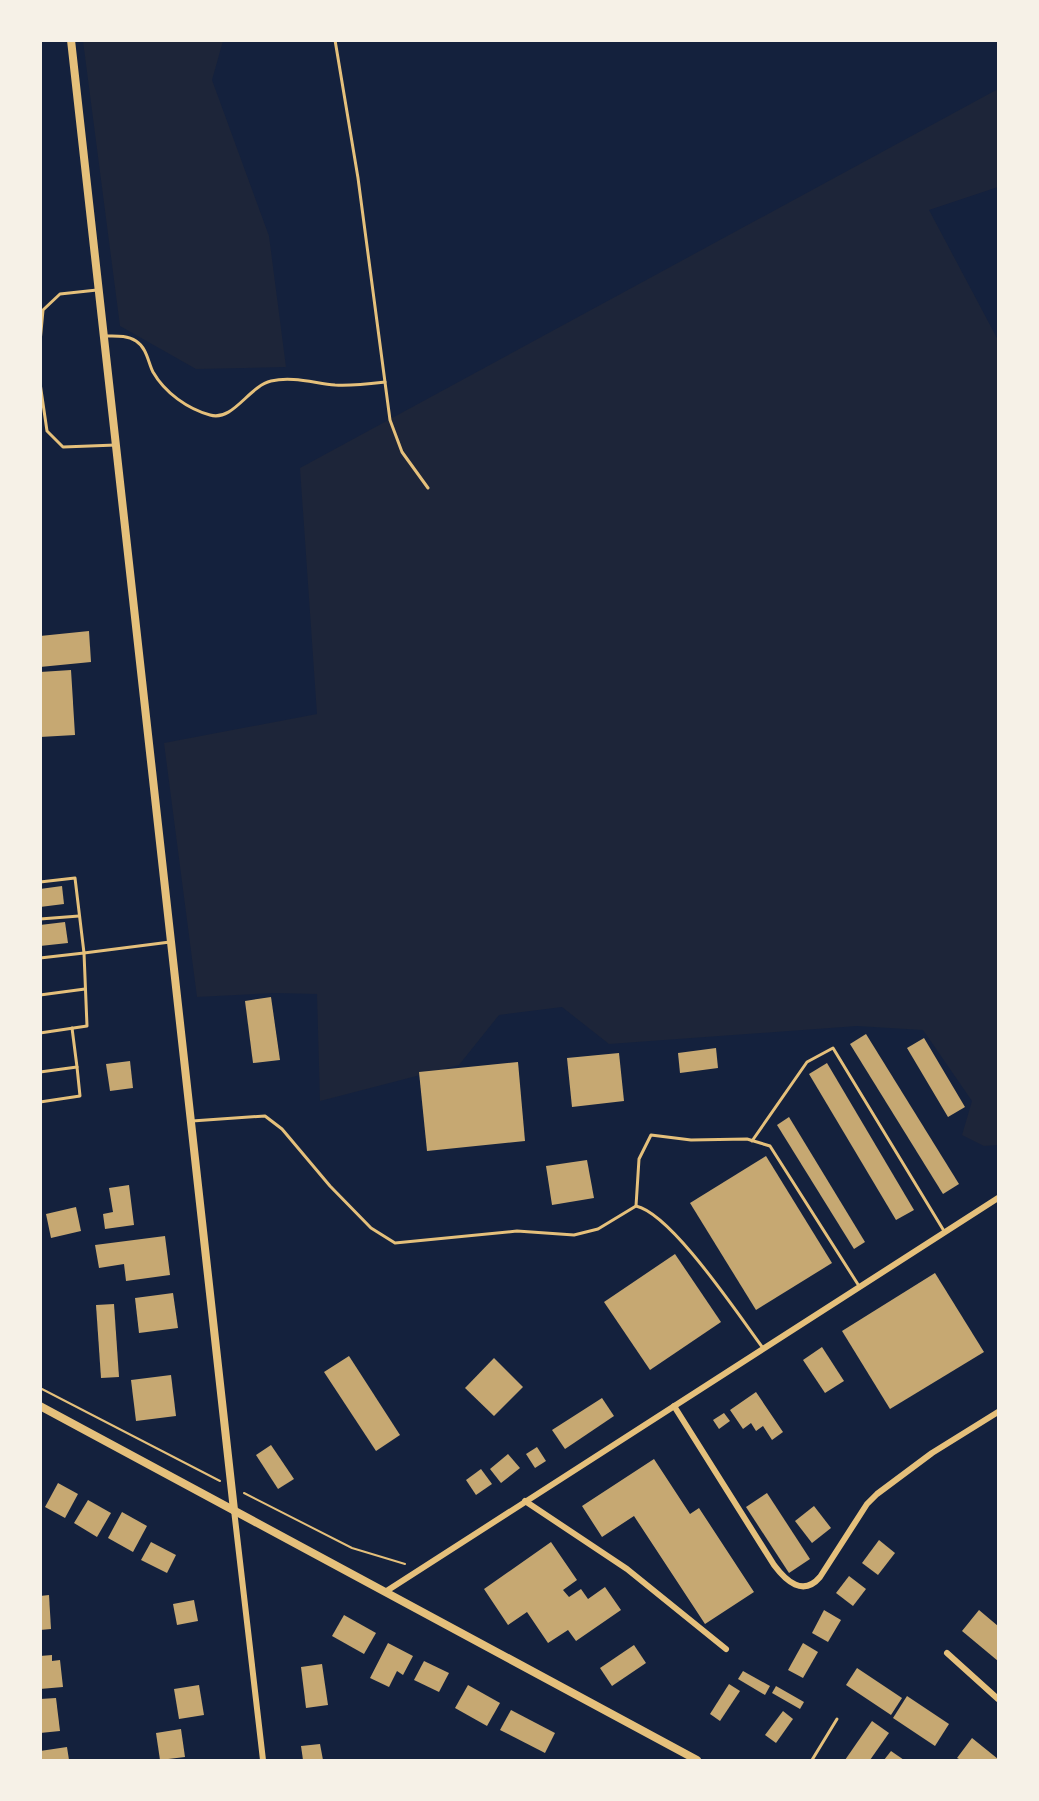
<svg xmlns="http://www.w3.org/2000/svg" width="1039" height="1801" font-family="'Libre Baskerville',serif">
	<rect width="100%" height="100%" fill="#14213d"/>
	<g fill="#1d2539">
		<path d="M83,41H223L212,80L269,236L286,367L196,369L120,326Z"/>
		<path d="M998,89V187L929,210L998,340V1145L984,1146L962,1135L972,1101L923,1030L857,1026L609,1044L562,1007L499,1015L459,1065L320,1101L317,994L274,993L197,997L164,743L317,714L300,468Z"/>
	</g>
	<g fill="#c6a872">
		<path d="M89,631L91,662L40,667V636Z"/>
		<path d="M71,670L75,735L40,737V672Z"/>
		<path d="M62,886L64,904L40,907V889Z"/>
		<path d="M65,922L68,943L40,946V925Z"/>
		<path d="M271,997L280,1060L253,1063L245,1001Z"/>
		<path d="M866,1034L959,1184L943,1194L850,1044Z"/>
		<path d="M924,1038L965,1107L948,1117L907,1048Z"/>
		<path d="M716,1048L718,1068L680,1073L678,1053Z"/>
		<path d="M619,1053L624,1101L572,1107L567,1058Z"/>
		<path d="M130,1061L133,1088L110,1091L106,1064Z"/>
		<path d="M518,1062L525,1141L427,1151L419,1072Z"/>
		<path d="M827,1063L914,1210L896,1220L809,1074Z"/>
		<path d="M789,1117L865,1242L854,1249L777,1125Z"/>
		<path d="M766,1156L832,1263L756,1310L690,1203Z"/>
		<path d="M587,1160L594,1198L552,1205L546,1166Z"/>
		<path d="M129,1185L134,1225L105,1229L103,1214L113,1212L109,1188Z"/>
		<path d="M76,1207L81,1231L51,1238L46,1214Z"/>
		<path d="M165,1236L170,1275L126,1281L124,1264L99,1268L95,1245Z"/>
		<path d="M675,1254L721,1322L650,1370L604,1302Z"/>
		<path d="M935,1273L984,1352L890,1409L842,1331Z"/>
		<path d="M173,1293L178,1328L139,1333L135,1298Z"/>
		<path d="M114,1304L119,1377L101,1378L96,1305Z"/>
		<path d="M822,1347L844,1381L825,1393L803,1360Z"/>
		<path d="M349,1356L400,1435L376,1451L324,1372Z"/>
		<path d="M494,1358L523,1387L494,1416L465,1388Z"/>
		<path d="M171,1375L176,1416L136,1421L131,1380Z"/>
		<path d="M756,1392L783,1432L772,1440L763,1426L756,1431L751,1423L743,1429L730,1410Z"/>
		<path d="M602,1398L614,1416L565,1449L552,1430Z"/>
		<path d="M724,1413L730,1421L719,1429L713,1420Z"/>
		<path d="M271,1445L294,1479L278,1489L256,1455Z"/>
		<path d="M537,1447L546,1461L535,1468L526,1454Z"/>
		<path d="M508,1454L520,1468L501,1483L490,1469Z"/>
		<path d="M654,1459L690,1514L699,1508L754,1592L705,1624L634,1516L602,1537L582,1506Z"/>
		<path d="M481,1469L492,1484L476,1495L466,1480Z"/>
		<path d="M58,1483L78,1494L65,1518L45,1507Z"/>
		<path d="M767,1493L810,1559L789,1573L746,1507Z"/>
		<path d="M88,1500L111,1513L97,1537L74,1523Z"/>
		<path d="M814,1506L831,1528L812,1543L795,1521Z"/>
		<path d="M122,1512L147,1526L133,1552L108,1538Z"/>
		<path d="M879,1540L895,1553L878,1575L862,1563Z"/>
		<path d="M151,1542L176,1555L167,1573L141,1560Z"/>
		<path d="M551,1542L577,1580L563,1590L569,1597L581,1589L588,1599L605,1587L621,1610L576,1641L568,1630L548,1643L527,1612L508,1625L484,1589Z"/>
		<path d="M849,1576L866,1589L853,1606L836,1593Z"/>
		<path d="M49,1595L51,1629L40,1630V1596Z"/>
		<path d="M194,1600L198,1621L177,1625L173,1604Z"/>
		<path d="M824,1610L841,1620L828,1642L812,1633Z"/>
		<path d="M979,1610L998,1626V1661L962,1631Z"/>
		<path d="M344,1615L376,1633L364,1654L332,1636Z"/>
		<path d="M388,1643L413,1656L403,1675L397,1671L389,1687L370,1678Z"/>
		<path d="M803,1643L818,1652L803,1678L788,1670Z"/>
		<path d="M634,1645L646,1663L612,1686L600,1668Z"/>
		<path d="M52,1655V1661L60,1660L63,1687L40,1689V1656Z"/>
		<path d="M424,1661L449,1673L439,1692L414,1680Z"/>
		<path d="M322,1664L328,1705L306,1708L301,1667Z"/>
		<path d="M857,1668L902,1698L891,1715L846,1685Z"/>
		<path d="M743,1671L770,1686L765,1695L738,1679Z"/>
		<path d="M729,1684L740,1691L720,1721L710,1714Z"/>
		<path d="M199,1685L204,1715L179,1719L174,1689Z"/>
		<path d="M468,1685L500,1703L487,1726L455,1708Z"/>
		<path d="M776,1686L804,1702L800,1709L772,1693Z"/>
		<path d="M907,1696L949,1724L935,1746L893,1718Z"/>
		<path d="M56,1698L60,1731L40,1733V1699Z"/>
		<path d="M511,1710L555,1733L545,1753L500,1730Z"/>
		<path d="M783,1711L793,1719L776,1743L765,1735Z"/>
		<path d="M872,1721L889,1733L870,1760H845Z"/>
		<path d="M181,1729L185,1757L160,1760L156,1733Z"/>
		<path d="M972,1738L998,1759V1760H961L957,1758Z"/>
		<path d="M320,1744L323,1760H303L301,1746Z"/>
		<path d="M67,1747L69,1760H42L40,1751Z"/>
		<path d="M891,1751L904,1760H884Z"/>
	</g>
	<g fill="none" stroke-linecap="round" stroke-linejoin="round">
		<g stroke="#e5c07b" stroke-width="2">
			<path d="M40,1388L220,1481"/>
			<path d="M244,1493L352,1548L405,1564"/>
		</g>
		<g stroke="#e5c07b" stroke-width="3">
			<path d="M335,40L358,178L390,420L402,452L428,488"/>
			<path d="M105,336C116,336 127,335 136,341C147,348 148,362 153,372C165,393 188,409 210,415C233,422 249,386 271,381C292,376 314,383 335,385C352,386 368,384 385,382"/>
			<path d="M40,342L43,310L60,294L97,290"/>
			<path d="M40,383L47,431L63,447L116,445"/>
			<path d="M40,882L75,878L84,953L170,942"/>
			<path d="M40,919L79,916"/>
			<path d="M40,958L84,953L87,1026L40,1033"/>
			<path d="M40,995L85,989"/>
			<path d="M40,1072L77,1067L72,1028"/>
			<path d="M40,1102L80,1096L77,1067"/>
			<path d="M192,1121L265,1116L282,1129L330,1186L371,1228L395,1243L517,1231L574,1235L598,1229L636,1206C672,1214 739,1316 763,1348"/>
			<path d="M752,1141L807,1062L833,1048L944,1231"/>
			<path d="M636,1206L639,1159L651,1135L691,1140L747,1139L770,1146L859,1286"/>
			<path d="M812,1760L837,1719"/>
		</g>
		<g stroke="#e5c07b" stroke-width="6">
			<path d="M674,1406L774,1565C786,1581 803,1597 820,1577L867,1504L877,1494L932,1453L998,1412"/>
			<path d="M525,1501L627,1569L726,1649"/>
			<path d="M234,1510L263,1760"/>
			<path d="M385,1592L998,1198"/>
			<path d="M947,1653L998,1699"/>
		</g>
		<g stroke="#e5c07b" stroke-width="8">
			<path d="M71,40L234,1510"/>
			<path d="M40,1406L697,1760"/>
		</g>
	</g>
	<rect width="1039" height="1801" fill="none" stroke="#f6f1e7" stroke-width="84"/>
</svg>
